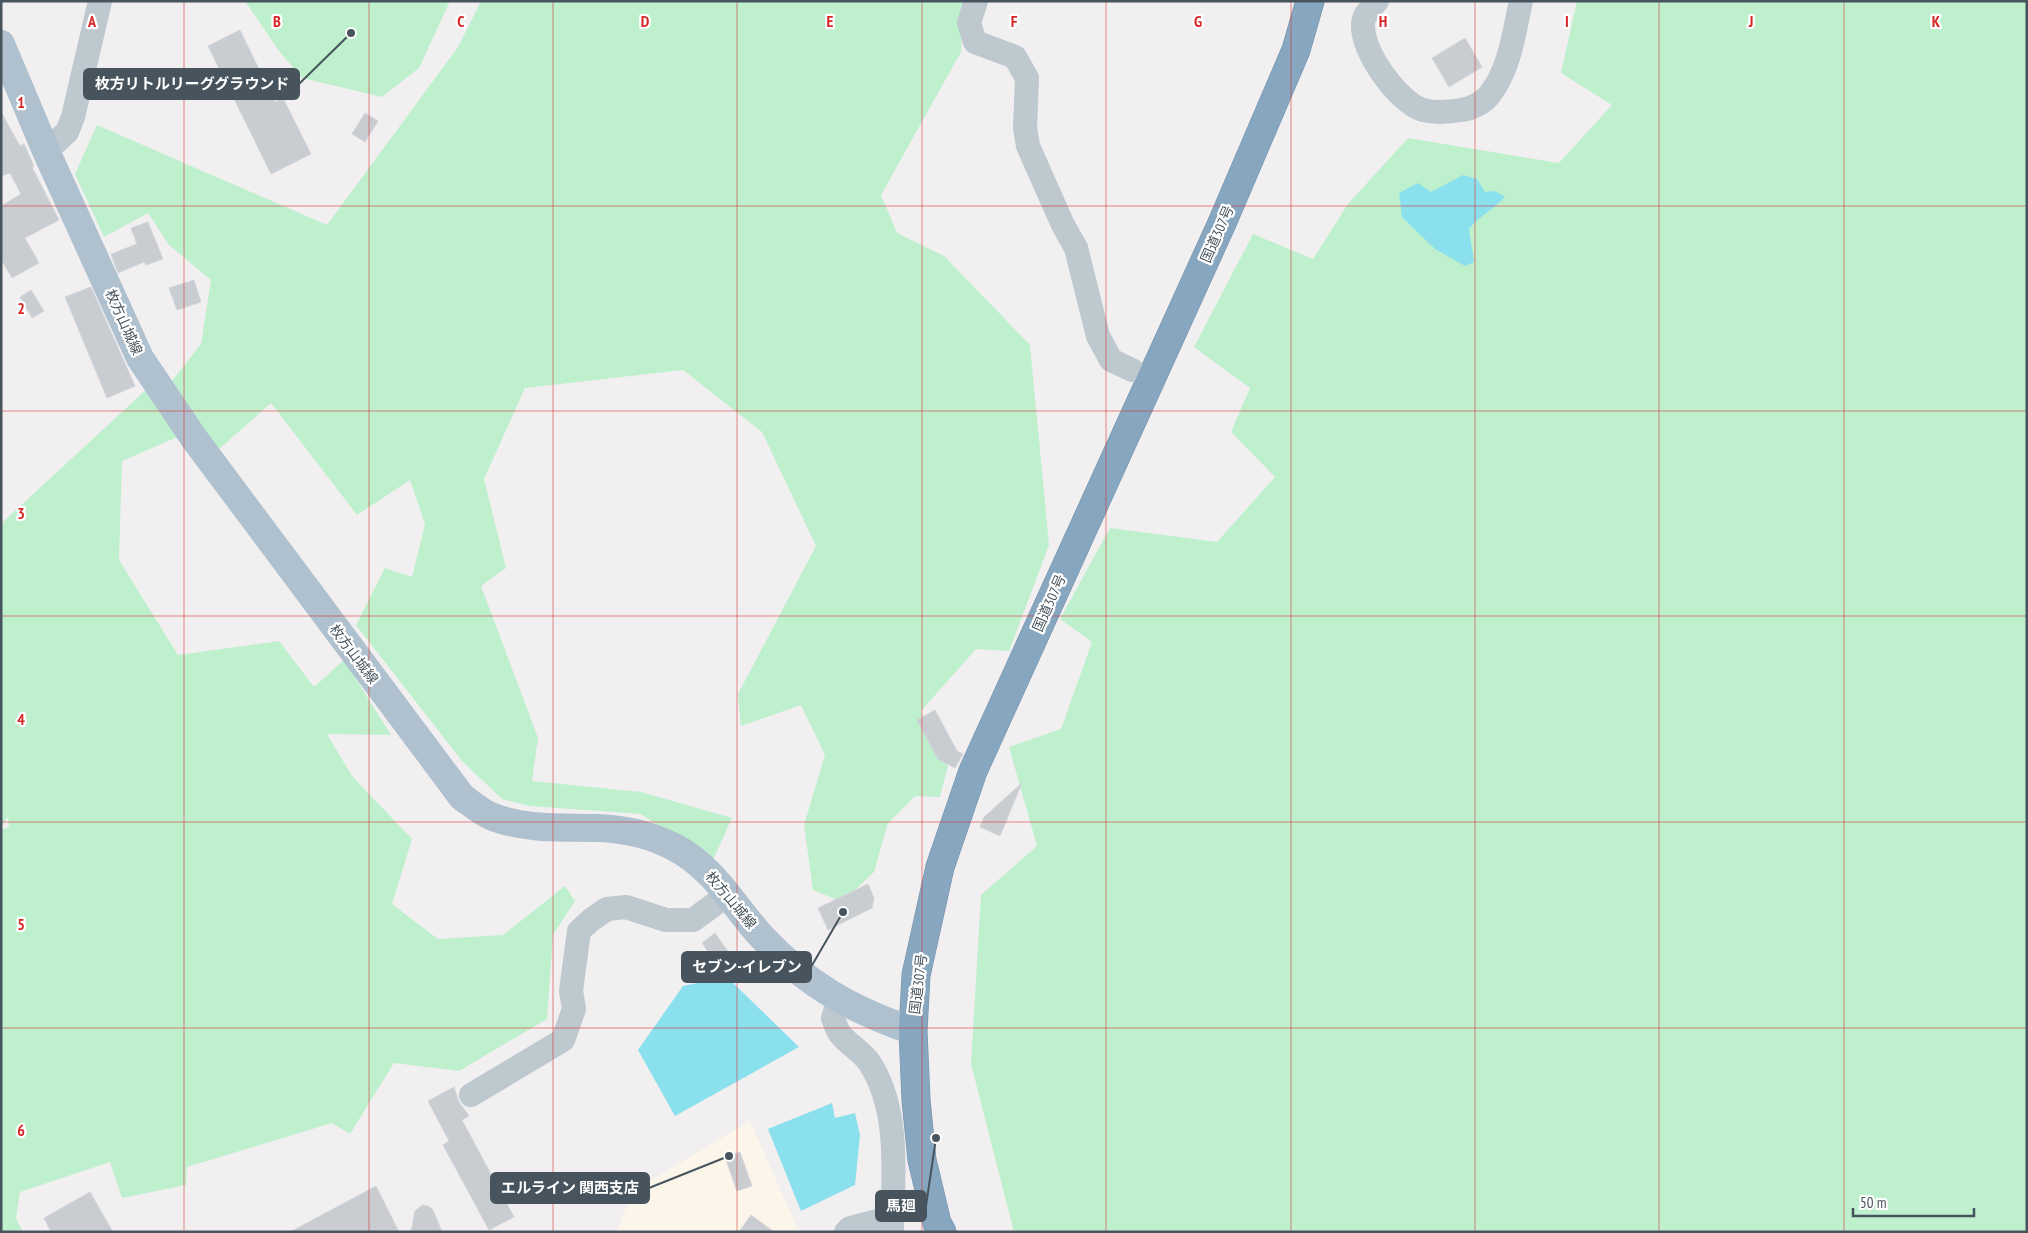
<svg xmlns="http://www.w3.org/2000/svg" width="2028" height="1233" font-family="'PT Sans Narrow','Noto Sans JP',sans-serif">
	<rect width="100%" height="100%" fill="#f2eff0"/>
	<path fill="#fcf5e9" d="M750,1121L799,1232H617L632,1192Z"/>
	<g fill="#bef0ce">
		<path d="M245,1H450L419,68L382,97L302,78L279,51Z"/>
		<path d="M481,1H964L961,52L881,195L897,233L944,256L1030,345L1049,545L1009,651L976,649L921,711L932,748L951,753L940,797L915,796L888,823L874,872L842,902L813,890L804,825L825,755L801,705L741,726L738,694L816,546L762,432L683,370L525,388L484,479L506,568L481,586L538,738L532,781L641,792L732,818L712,862L641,814L530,806L502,799L462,761L356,625L385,568L412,577L425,524L410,480L357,515L271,403L218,450L171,382L201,344L211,280L169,245L148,213L104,237L75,174L97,125L327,225L458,47Z"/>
		<path d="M1577,1H2027V1232H1014L971,1064L981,895L1037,846L1009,747L1061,729L1092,642L1060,619L1110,528L1217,542L1275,477L1231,432L1250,388L1194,347L1253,234L1313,259L1348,204L1408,138L1559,163L1612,105L1561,73Z"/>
		<path d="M149,387L182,435L122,461L119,560L178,655L279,641L314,687L344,660L391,735L327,734L352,776L412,839L392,904L438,939L503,935L565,886L575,901L553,935L547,1019L459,1071L394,1063L350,1134L332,1123L187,1167L186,1185L122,1198L110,1162L20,1192L16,1218L23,1232H1V830L9,827L8,817L1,827V537L3,522Z"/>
	</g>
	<g fill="#8ae0ed">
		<path d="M1463,175L1477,179L1485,192L1495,191L1505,197C1493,210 1478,217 1469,229L1474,262L1465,266L1435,249L1402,217L1399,193L1418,183L1431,192Z"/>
		<path d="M727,977L799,1047L675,1116L638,1050L683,986Z"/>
		<path d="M832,1103L835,1118L855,1113L860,1135L855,1185L801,1211L768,1129Z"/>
	</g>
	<g fill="#c9cdd2" stroke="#d3d6db">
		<path d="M240,30L275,102L283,98L311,154L271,174L208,46Z"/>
		<path d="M1465,38L1482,67L1449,87L1432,58Z"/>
		<path d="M1,112L20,146L24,144L34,166L32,167L59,220L25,238L39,263L12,278L1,259V206L21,194L10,173L1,176Z"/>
		<path d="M365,113L378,121L365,142L352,134Z"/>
		<path d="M148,222L163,259L146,265L144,262L118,273L111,254L137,244L131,228Z"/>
		<path d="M194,280L201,302L177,310L169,288Z"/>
		<path d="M91,287L135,386L107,398L65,297Z"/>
		<path d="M31,290L44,311L32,318L20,297Z"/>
		<path d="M935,710L957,751L963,754L955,768L938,759L917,720Z"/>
		<path d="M1022,783L1000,836L980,827L984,817Z"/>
		<path d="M868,884L874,898L872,908L828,930L818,908Z"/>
		<path d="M715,933L729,953L716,963L702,943Z"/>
		<path d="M454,1087L459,1102L469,1116L462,1120L514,1217L489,1230L443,1145L449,1141L428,1101Z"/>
		<path d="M740,1152L752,1186L737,1191L725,1157Z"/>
		<path d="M376,1186L399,1232H290Z"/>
		<path d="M90,1192L113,1232H51L44,1218Z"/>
		<path d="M422,1205L428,1206L433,1210L442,1232H411L415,1211Z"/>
		<path d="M751,1215L774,1232H739Z"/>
	</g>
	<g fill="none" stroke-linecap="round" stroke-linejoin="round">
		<defs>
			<path id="highway" d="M942,1232L937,1223L922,1160L916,1100L913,1031L916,975L940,867L973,771L1222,223L1296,50L1310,1"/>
		</defs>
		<use href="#highway" stroke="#7291ab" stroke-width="29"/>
		<g stroke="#bdc8cf" stroke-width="24">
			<path d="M976,1L969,23L975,42L1015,57L1027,78L1025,128L1028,146L1063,225L1076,248L1098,336L1111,360L1132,370"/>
			<path d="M1377,1C1373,6 1368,11 1365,16C1353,42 1398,103 1423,110C1434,113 1449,112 1461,110C1470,109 1484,103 1490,94C1510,69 1514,32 1521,1"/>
			<path d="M46,151L67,132L73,117L100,1"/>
			<path d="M839,999L833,1018C835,1023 837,1031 841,1035C849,1045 862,1052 869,1062C901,1110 893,1177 892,1232"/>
			<path d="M471,1095L563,1040L574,1009L571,991L579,931L591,920L607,909L626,907L666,920H693L727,895"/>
			<path d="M846,1232L850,1228L892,1217"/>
		</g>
		<path stroke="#afc1cf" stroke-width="28" d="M1,44L46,151L140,358L193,437L462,797C471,803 482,813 493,817C527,830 563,827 598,828C624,829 651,835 674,847C712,866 734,906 761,936C807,985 850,1009 913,1031"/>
		<use href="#highway" stroke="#87a6bf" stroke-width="28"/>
	</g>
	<path fill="none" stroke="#d62828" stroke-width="1" stroke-opacity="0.55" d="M184,1V1232M369,1V1232M553,1V1232M737,1V1232M922,1V1232M1106,1V1232M1291,1V1232M1475,1V1232M1659,1V1232M1844,1V1232M1,206H2027M1,411H2027M1,616H2027M1,822H2027M1,1028H2027"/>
	<g text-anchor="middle" stroke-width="4.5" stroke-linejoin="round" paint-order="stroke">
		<g font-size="14" fill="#47545d" stroke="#fff">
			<text transform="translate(1217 234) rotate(-66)" y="5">国道307号</text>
			<text transform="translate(124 322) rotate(66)" y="5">枚方山城線</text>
			<text transform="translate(1049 603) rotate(-66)" y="5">国道307号</text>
			<text transform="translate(354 654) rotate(53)" y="5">枚方山城線</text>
			<text transform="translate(731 900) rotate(50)" y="5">枚方山城線</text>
			<text transform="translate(918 984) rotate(-83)" y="5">国道307号</text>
		</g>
	</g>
	<g font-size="16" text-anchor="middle" font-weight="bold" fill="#d62828" stroke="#fff" stroke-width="4.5" stroke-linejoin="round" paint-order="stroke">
		<text x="92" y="27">A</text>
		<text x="277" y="27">B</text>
		<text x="461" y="27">C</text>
		<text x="645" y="27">D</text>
		<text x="830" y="27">E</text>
		<text x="1014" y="27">F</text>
		<text x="1198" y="27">G</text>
		<text x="1383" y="27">H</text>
		<text x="1567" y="27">I</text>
		<text x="1751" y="27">J</text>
		<text x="1936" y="27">K</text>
		<text x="21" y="108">1</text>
		<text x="21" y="314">2</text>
		<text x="21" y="519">3</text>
		<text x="21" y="725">4</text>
		<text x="21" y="930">5</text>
		<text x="21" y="1136">6</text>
	</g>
	<path fill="none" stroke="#47545d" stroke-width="2" d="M351 33L299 84M843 912L811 967M729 1156L649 1188M936 1138L926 1206"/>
	<g fill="#47545d" stroke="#fff" stroke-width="2">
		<circle cx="351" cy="33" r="5"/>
		<circle cx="843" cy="912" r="5"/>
		<circle cx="729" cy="1156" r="5"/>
		<circle cx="936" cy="1138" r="5"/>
	</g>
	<g fill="#47545d" stroke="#47545d" stroke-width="2">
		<rect x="84" y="69" width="215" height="30" rx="5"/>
		<rect x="682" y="952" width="129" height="30" rx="5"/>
		<rect x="491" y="1173" width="158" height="30" rx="5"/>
		<rect x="876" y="1191" width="50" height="30" rx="5"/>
	</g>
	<g font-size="15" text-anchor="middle" font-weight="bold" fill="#fff">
		<text x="192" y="89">枚方リトルリーググラウンド</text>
		<text x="747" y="972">セブン-イレブン</text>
		<text x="570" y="1193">エルライン 関西支店</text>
		<text x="901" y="1211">馬廻</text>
	</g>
	<rect width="2028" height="1233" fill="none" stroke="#47545d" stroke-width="5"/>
	<path d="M1853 1208v8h121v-8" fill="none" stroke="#47545d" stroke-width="2.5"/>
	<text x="1860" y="1208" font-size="15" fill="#47545d" stroke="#ffffff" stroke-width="4" paint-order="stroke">50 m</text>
</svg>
